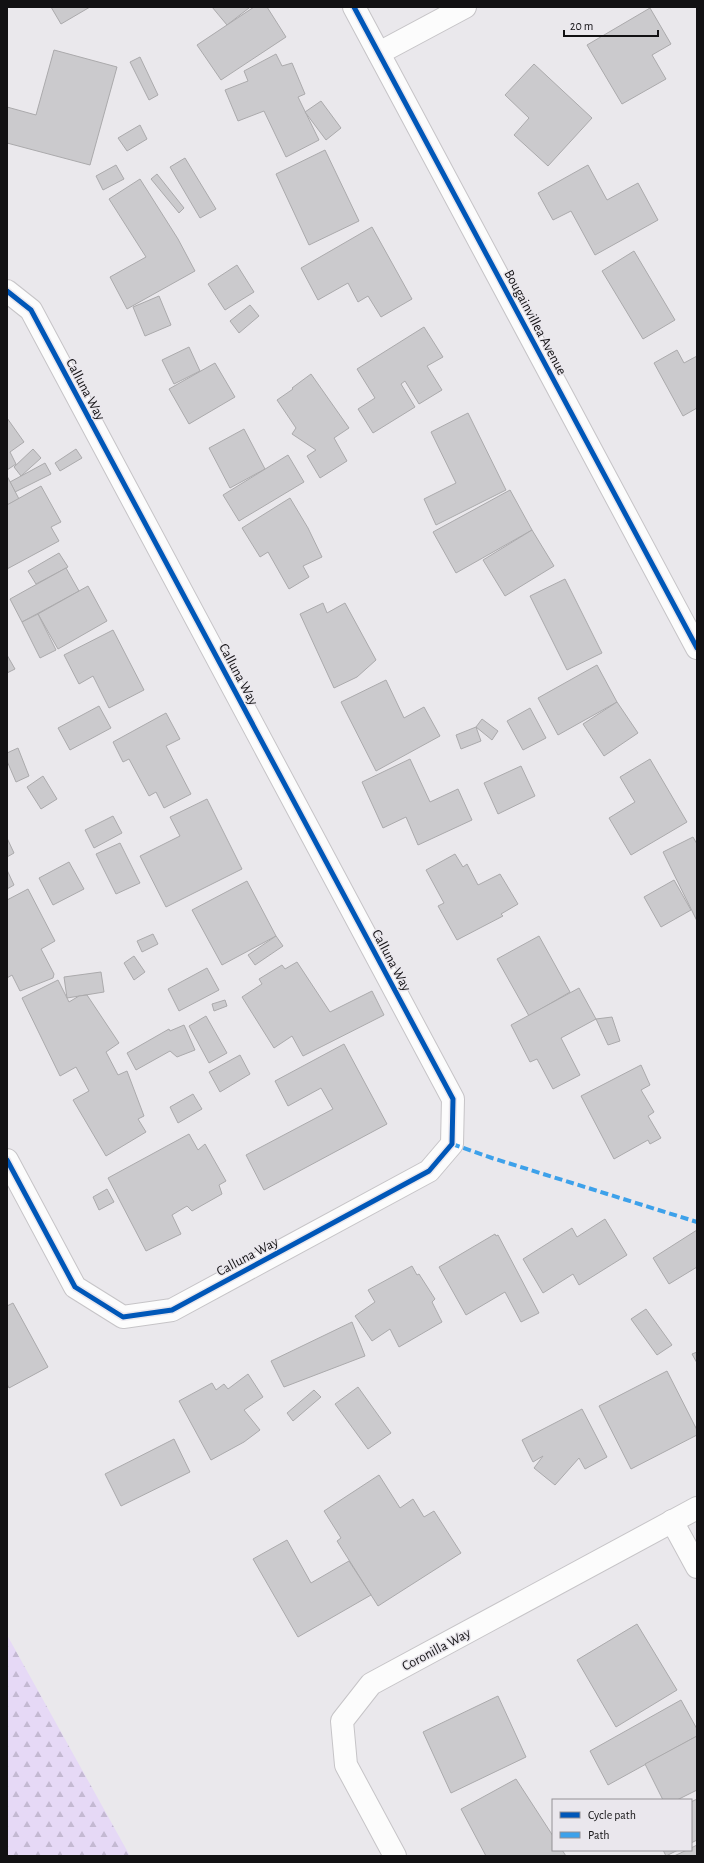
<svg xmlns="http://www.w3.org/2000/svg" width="704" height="1863" font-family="'Alegreya Sans',sans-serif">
	<defs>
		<pattern id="forest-firs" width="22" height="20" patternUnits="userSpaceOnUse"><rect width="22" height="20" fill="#e6d9f6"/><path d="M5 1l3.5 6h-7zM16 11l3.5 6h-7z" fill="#c4b9d2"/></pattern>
	</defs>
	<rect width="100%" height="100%" fill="#eae8ec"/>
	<path fill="url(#forest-firs)" d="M7,1635L130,1856H7Z"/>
	<g fill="#cbcacd" stroke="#abaaac">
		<path d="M51,7H90L61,24Z"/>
		<path d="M212,7H248L249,8L227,25Z"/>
		<path d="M254,7H267L286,37L221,80L197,45Z"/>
		<path d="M650,8L671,44L652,55L666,79L622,104L587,45Z"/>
		<path d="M54,50L117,67L90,165L7,143V107L36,115Z"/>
		<path d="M276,54L282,66L292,63L305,94L298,97L319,140L286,157L264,111L238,121L225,90L248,81L244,71Z"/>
		<path d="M140,57L158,95L149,100L130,62Z"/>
		<path d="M534,64L592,118L548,166L514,135L529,118L505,95Z"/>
		<path d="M321,101L341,128L326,140L305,112Z"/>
		<path d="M140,125L147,139L127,151L118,138Z"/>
		<path d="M325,150L359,221L309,245L276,174Z"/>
		<path d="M185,158L216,209L200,218L170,167Z"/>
		<path d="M116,165L124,179L103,190L96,176Z"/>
		<path d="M588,165L607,200L638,183L658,220L595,255L571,211L553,220L538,193Z"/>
		<path d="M157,174L184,208L179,213L151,179Z"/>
		<path d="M140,179L178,239L195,271L127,309L110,277L146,257L109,199Z"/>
		<path d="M372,227L412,299L381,317L368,296L358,302L348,283L318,300L301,268Z"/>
		<path d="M634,251L675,320L643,339L602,271Z"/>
		<path d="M237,265L254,292L225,310L208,284Z"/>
		<path d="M159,296L171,325L145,336L133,307Z"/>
		<path d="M250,305L259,316L239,333L230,321Z"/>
		<path d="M424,327L443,357L427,366L442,390L419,404L405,381L401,384L415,407L373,433L358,409L375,398L357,369Z"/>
		<path d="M189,347L200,371L174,384L162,360Z"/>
		<path d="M677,350L684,363L697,356V408L683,416L654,363Z"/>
		<path d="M215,363L235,397L189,424L169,389Z"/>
		<path d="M311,374L349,428L334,438L347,461L320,478L307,456L316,450L292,434L296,428L277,400L293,389L292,388Z"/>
		<path d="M468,413L506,490L436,525L424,499L456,483L431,432Z"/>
		<path d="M7,418L24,442L10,452L16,464L7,470Z"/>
		<path d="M244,429L265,469L230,488L209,448Z"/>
		<path d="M33,449L41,458L21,476L14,467Z"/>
		<path d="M76,449L82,458L60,471L55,463Z"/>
		<path d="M288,455L304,482L239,521L223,495Z"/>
		<path d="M45,463L51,474L15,492L10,482Z"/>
		<path d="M7,476L19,499L7,505Z"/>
		<path d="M41,486L61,522L51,527L59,541L7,569V505Z"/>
		<path d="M510,490L532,530L456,573L433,532Z"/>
		<path d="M290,498L308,528L322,557L303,566L309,577L289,589L268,552L260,557L242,528Z"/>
		<path d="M532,530L554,566L505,596L483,560Z"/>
		<path d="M59,553L68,567L36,584L28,571Z"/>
		<path d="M66,568L79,591L22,622L10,599Z"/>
		<path d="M565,579L602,653L567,670L530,596Z"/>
		<path d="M88,586L107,621L58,649L38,614Z"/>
		<path d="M323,603L327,613L345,603L376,660L357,677L334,688L300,614Z"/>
		<path d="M38,614L56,650L40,658L22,622Z"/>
		<path d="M113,630L144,690L109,708L93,676L79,684L64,655Z"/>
		<path d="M7,655L15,669L7,673Z"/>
		<path d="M597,665L617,702L558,735L538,698Z"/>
		<path d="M386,680L404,718L424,707L440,736L376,771L341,702Z"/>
		<path d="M617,702L638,733L604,756L583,724Z"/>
		<path d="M99,706L111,728L70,750L58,728Z"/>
		<path d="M530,708L546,738L523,750L507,721Z"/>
		<path d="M166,713L180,739L166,746L191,794L164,808L156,792L149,796L129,759L123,762L113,742Z"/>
		<path d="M482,719L498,731L492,740L476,727Z"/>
		<path d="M476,727L481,741L461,749L456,735Z"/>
		<path d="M18,748L29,776L16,782L7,761V753Z"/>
		<path d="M410,759L430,802L458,789L472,820L418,845L406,817L383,828L362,782Z"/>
		<path d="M650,759L687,822L631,855L609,818L635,802L620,777Z"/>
		<path d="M521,766L535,796L498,814L484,783Z"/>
		<path d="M43,776L57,799L41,809L27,787Z"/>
		<path d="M207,799L242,869L166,907L140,856L180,836L170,817Z"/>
		<path d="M113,816L122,833L94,848L85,830Z"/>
		<path d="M693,837L697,844V921L663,852Z"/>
		<path d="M7,838L14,853L7,857Z"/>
		<path d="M120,843L140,883L116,894L96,854Z"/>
		<path d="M455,854L463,867L467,864L478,885L500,874L518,904L501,914L503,916L457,940L438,906L444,903L426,870Z"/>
		<path d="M69,862L84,889L53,905L39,878Z"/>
		<path d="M7,870L14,885L7,889Z"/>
		<path d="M674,880L691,910L661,927L644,897Z"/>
		<path d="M247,881L276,936L222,965L192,910Z"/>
		<path d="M28,889L55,941L41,949L54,974L53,978L20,991L12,975L7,978V900Z"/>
		<path d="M153,934L158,944L142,952L137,941Z"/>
		<path d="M276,936L283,946L255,965L248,955Z"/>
		<path d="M539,936L570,992L529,1016L497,959Z"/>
		<path d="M134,956L145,972L134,980L124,963Z"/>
		<path d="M297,962L330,1012L372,991L384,1015L303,1056L292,1036L274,1048L242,997L262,984L259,979L282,965L285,969Z"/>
		<path d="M207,968L219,990L179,1011L168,989Z"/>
		<path d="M101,972L104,992L67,998L64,977Z"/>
		<path d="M58,980L69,1002L79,996L87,995L119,1043L106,1052L118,1075L127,1071L144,1116L138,1119L146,1132L106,1156L73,1100L89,1091L76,1067L60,1076L22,998Z"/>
		<path d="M579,988L596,1019L561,1038L580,1075L553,1089L537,1059L530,1062L511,1025Z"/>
		<path d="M225,1000L227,1006L214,1011L212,1004Z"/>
		<path d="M206,1016L227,1053L209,1063L189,1026Z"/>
		<path d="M612,1017L620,1041L608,1045L596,1019Z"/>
		<path d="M184,1025L195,1050L177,1057L170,1051L136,1070L127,1053L169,1029L170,1031Z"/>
		<path d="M344,1044L387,1124L264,1190L246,1155L333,1109L321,1088L288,1106L275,1081Z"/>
		<path d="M240,1055L250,1074L220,1092L209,1072Z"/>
		<path d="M641,1065L650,1085L641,1090L654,1112L648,1116L661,1138L650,1144L648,1140L614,1159L581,1096Z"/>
		<path d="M193,1094L202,1109L178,1123L170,1107Z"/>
		<path d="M189,1134L198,1150L205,1144L226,1181L219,1185L222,1194L192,1211L187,1206L172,1215L181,1234L146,1251L108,1178Z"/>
		<path d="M107,1189L114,1202L99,1210L93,1197Z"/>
		<path d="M605,1219L627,1255L579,1285L573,1274L543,1293L523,1259L572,1228L577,1237Z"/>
		<path d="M697,1230V1267L669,1284L653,1258Z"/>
		<path d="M495,1234L496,1236L498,1235L539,1313L521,1322L505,1292L466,1315L439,1267Z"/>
		<path d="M412,1266L417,1275L419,1274L435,1299L432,1302L442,1322L399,1347L390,1329L372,1341L355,1316L375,1302L368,1290Z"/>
		<path d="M13,1303L48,1367L9,1388L7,1384V1306Z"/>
		<path d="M646,1309L672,1345L657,1355L631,1319Z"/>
		<path d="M352,1322L365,1356L284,1387L271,1361Z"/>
		<path d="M697,1352V1363L692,1354Z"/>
		<path d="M667,1371L697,1430V1435L631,1469L599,1406Z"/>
		<path d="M248,1374L263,1397L244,1410L260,1430L244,1442L211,1460L179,1401L212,1383L216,1390L224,1384L228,1389Z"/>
		<path d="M358,1387L391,1433L368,1449L335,1404Z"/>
		<path d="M314,1390L321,1397L293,1421L287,1413Z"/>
		<path d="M582,1409L607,1457L585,1469L579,1458L555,1485L534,1468L543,1456L533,1462L522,1440Z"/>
		<path d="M174,1439L190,1472L121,1506L105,1474Z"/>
		<path d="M379,1475L400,1508L413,1499L424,1517L434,1511L461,1553L378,1606L337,1541L341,1538L324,1511Z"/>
		<path d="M287,1540L311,1583L349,1561L371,1595L298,1637L253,1559Z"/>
		<path d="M637,1624L677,1690L616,1727L577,1660Z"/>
		<path d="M498,1696L526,1757L451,1793L423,1732Z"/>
		<path d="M681,1700L697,1729V1736L608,1785L590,1751Z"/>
		<path d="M697,1736V1790L677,1800H663L645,1764Z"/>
		<path d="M516,1779L553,1836V1850H562L566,1856H486L461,1809Z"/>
		<path d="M697,1799V1840L691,1843V1802Z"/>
		<path d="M697,1845V1856H674L687,1850H691V1848Z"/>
		<path d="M663,1850H678L666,1856Z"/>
	</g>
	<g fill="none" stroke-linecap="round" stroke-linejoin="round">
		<defs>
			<g id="minor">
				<path d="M354,7L697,648"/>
				<path d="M379,53L465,7"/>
				<path d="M7,291L31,310L453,1099L452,1144L429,1171L172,1310L123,1317L75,1287L7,1160"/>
				<path d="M672,1521L697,1567"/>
				<path d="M395,1856L346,1765L342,1721L371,1684L697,1508"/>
			</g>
		</defs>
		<use href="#minor" stroke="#c6c4c7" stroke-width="24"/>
		<use href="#minor" stroke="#fcfcfc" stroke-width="22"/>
		<path stroke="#3da1ea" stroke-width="4" stroke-dasharray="8 4" stroke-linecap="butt" d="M452,1144L492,1158L697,1222"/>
		<defs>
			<g id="cycleway">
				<path d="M354,7L697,648"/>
				<path d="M7,291L31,310L453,1099L452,1144L429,1171L172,1310L123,1317L75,1287L7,1160"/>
			</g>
		</defs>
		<use href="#cycleway" stroke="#eae7ed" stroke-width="8"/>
		<use href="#cycleway" stroke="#0057b8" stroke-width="5"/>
	</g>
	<g text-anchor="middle" stroke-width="3" stroke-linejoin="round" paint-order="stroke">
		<g font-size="14" fill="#121113" stroke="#eae7ed">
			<text transform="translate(536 322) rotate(62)" y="5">Bougainvillea Avenue</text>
			<text transform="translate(86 389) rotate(62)" y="5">Calluna Way</text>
			<text transform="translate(239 674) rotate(62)" y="5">Calluna Way</text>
			<text transform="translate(392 960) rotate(62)" y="5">Calluna Way</text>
			<text transform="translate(247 1256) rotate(-28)" y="5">Calluna Way</text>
			<text transform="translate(436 1649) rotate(-28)" y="5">Coronilla Way</text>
		</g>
	</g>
	<rect width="704" height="1863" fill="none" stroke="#121113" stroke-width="16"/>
	<rect x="552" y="1799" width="140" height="52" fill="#eae7ed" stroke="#949196"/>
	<rect x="560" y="1812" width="20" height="6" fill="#0057b8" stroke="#949196"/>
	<text x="588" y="1819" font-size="12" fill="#121113">Cycle path</text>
	<rect x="560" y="1832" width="20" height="6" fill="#3da1ea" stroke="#949196"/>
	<text x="588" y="1839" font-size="12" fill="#121113">Path</text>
	<path d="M564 30v6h94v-6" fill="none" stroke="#121113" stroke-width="2"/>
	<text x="570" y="30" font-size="12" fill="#121113" stroke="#eae7ed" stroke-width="3" paint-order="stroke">20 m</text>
</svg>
